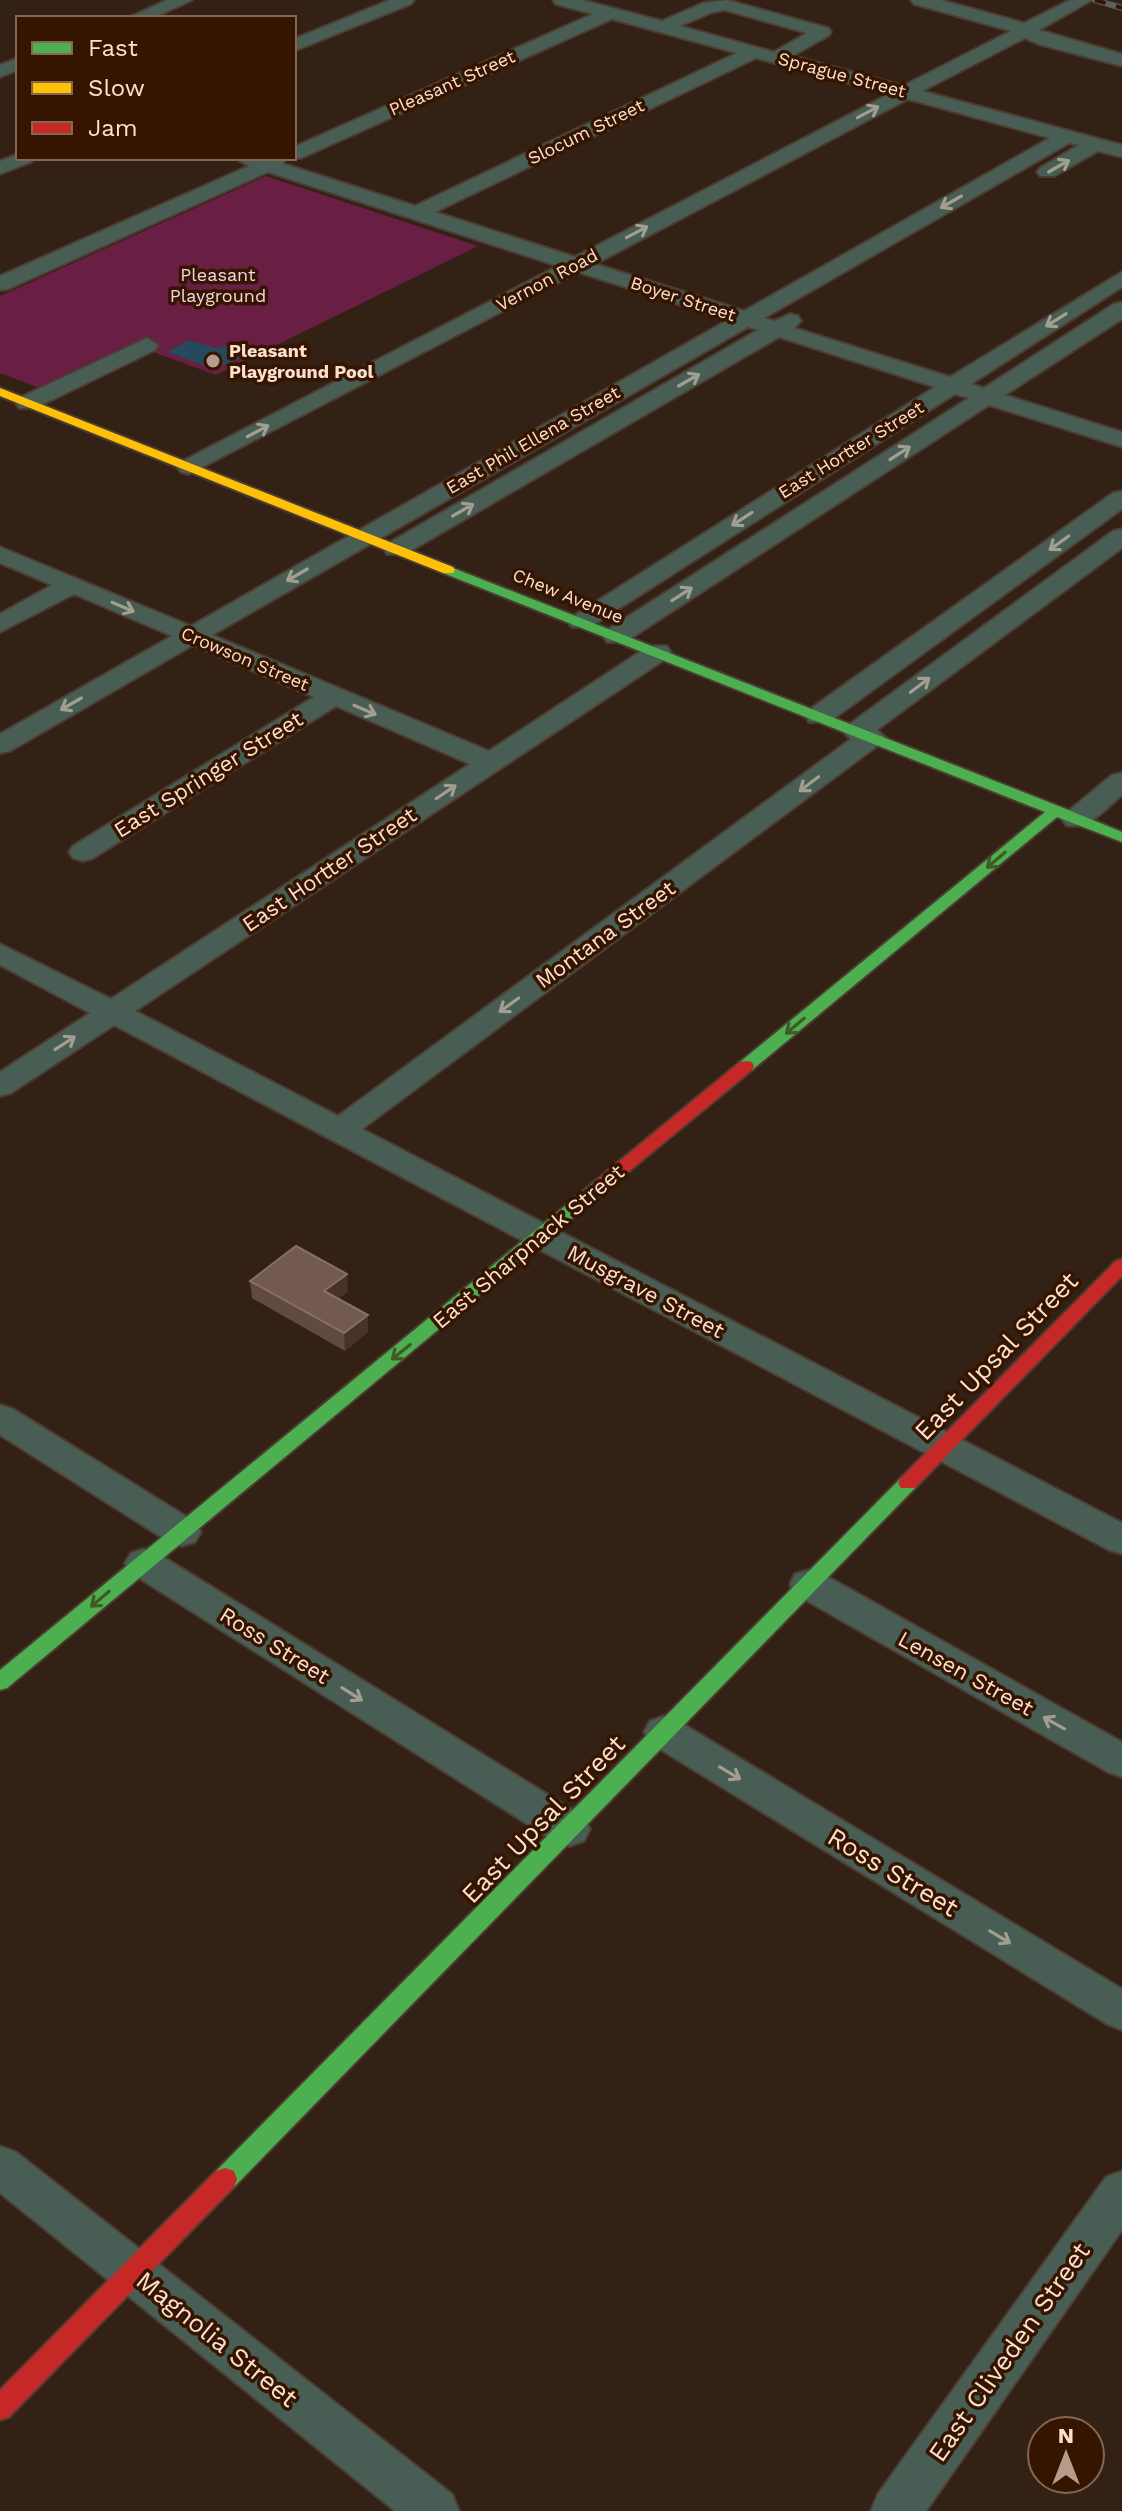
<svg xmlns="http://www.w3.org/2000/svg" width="1122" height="2511" font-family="'Work Sans',sans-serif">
	<rect width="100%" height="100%" fill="#332115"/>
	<path fill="#691e43" d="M266,176L478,246L216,375L153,352L61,396L0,373V296Z"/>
	<path fill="#244a5c" d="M189,340L216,348L235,344L251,354L214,369L167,352Z"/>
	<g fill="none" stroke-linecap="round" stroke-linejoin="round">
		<defs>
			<g id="street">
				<path d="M167,0H192L153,18H128Z"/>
				<path d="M390,0H414L411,4L294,51V39Z"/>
				<path d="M553,0H582L662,21L703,3L727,0L828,28L831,32L828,36L792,56L903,86L1011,31L914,4L911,0H941L1024,23L1070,0H1092L1039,30L1122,54V66L1038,44L1025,38L922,91L1122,145V157L1098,151L1054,176H1040L1037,172L1040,168L1079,145L1069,143L764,318L774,321L790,314L798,316L801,321L794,328L950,377L1122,272V287L971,384L984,388L1114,304L1122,302V319L1005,395L1122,432V447L989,405L625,642H607L603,636L607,630L969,398L955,394L590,627H572L568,622L572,617L935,387L779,337L405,554H387L384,549L387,544L758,330L748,327L212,635L489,751L649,646H667L671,652L667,658L135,1011L338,1116L851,739L843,732L847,726L1113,531L1122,529V548L877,730L885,737L881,743L362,1129L1122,1523V1554L1109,1550L114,1025L11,1093L0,1096V1072L90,1013L0,965V944L111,999L470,764L336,706L93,858L83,861L73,858L69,852L73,846L314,697L193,645L10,751L0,753V734L172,636L74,594L0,632V614L52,585L0,563V547L191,626L728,320L578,272L189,474L181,472L177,467L181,462L558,266L268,172L8,289L0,290V276L249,166L235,158H284V164L415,206L737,53L612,19L301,158H287H294V147L593,14L556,4ZM725,10L807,33L774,52L680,26L713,12ZM756,58L889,94L575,257L435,212ZM908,99L1050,138L744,311L595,264Z"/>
				<path d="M18,58V70L0,77V65Z"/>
				<path d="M18,154V158H34L31,162L0,174V161Z"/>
				<path d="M147,338L158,345L155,350L35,408H19L16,403L19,398Z"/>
				<path d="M1122,491V509L829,722H809L806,716L809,710L1113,493Z"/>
				<path d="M1122,773V795C1105,809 1089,831 1066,825L1062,819L1066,813L1112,775Z"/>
				<path d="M0,1405L13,1409L195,1522L201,1532L195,1542L182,1546L169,1542L0,1435Z"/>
				<path d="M144,1549L157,1553L584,1817L590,1829L584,1841L569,1846L554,1841L131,1573L125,1563L131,1553Z"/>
				<path d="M809,1570L823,1574L1122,1742V1777L1108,1772L795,1594L790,1584L795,1574Z"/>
				<path d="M664,1716L678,1721L1122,1989V2030L1107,2024L650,1743L644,1732L650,1721Z"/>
				<path d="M0,2146L16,2152L452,2494L459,2511H395L0,2193Z"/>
				<path d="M1122,2171V2230L926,2511H871L878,2494L1106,2177Z"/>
			</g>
			<g id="fast">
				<path d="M448,566L1061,807L1122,832V842L1057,817L752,1070H740L738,1066L740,1062L1045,812L443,573V567Z"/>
				<path d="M599,1181L608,1187L605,1191L7,1688L0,1690V1670L593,1183Z"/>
				<path d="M908,1476L915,1478L918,1483L915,1488L234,2187L225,2190L216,2187L213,2179L216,2171L901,1478Z"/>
			</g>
			<path id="slow" d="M0,388L453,567L455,570L453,573H443L0,396Z"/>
			<g id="jam">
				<path d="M746,1061L752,1062L754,1066L752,1070L605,1191H593L590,1187L593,1183L740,1062Z"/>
				<path d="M1122,1259V1276L915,1488H901L898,1483L901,1478L1116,1261Z"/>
				<path d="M225,2168L234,2171L237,2179L234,2187L9,2417L0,2420V2390L216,2171Z"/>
			</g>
		</defs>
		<use href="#street" stroke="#4d3c31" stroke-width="4"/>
		<use href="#fast" stroke="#4d3c31" stroke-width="4"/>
		<use href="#slow" stroke="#4d3c31" stroke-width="4"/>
		<use href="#jam" stroke="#4d3c31" stroke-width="4"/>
		<use href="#street" fill="#485d54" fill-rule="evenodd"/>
		<use href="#fast" fill="#4caf50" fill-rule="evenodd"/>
		<use href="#slow" fill="#ffc107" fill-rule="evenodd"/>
		<use href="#jam" fill="#c62828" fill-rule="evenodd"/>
		<defs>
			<path id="rail" d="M1095,0L1122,8"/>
		</defs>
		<use href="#rail" stroke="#57625a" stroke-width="6"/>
		<use href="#rail" stroke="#351500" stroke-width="4" stroke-dasharray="11" stroke-linecap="butt"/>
	</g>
	<path fill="#614a42" d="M250,1281L348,1291L338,1299L368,1332L345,1351L252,1298Z"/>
	<g fill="#473329">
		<path d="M347,1274L348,1291L325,1309L324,1291Z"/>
		<path d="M368,1315V1332L345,1351L344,1333Z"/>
	</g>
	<path fill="#725a50" stroke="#876f64" stroke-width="2" d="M296,1246L347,1274L324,1291L368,1315L344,1333L250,1281Z"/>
	<defs><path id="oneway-shaft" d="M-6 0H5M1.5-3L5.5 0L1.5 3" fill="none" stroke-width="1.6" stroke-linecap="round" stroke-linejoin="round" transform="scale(2)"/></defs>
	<g stroke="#a29e90">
		<use href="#oneway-shaft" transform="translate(868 112) rotate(-28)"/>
		<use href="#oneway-shaft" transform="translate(1059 166) rotate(-30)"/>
		<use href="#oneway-shaft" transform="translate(951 202) rotate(150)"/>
		<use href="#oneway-shaft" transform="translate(637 232) rotate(-28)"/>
		<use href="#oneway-shaft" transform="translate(1056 320) rotate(148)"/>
		<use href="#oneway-shaft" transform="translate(689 380) rotate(-30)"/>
		<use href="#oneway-shaft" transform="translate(258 431) rotate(-28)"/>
		<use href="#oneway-shaft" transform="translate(900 453) rotate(-33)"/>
		<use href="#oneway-shaft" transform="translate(463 510) rotate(-30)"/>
		<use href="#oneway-shaft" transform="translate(742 519) rotate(147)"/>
		<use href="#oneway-shaft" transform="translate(1059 543) rotate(144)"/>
		<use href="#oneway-shaft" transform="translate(297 575) rotate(150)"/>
		<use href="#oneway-shaft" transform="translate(682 594) rotate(-33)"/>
		<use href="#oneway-shaft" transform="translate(123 607) rotate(23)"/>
		<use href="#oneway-shaft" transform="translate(920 685) rotate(-37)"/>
		<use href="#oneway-shaft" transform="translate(71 704) rotate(150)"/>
		<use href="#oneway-shaft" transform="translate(365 710) rotate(23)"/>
		<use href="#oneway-shaft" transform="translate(809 784) rotate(143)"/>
		<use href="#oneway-shaft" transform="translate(446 792) rotate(-34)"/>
		<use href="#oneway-shaft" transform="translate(509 1005) rotate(144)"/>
		<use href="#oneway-shaft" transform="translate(65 1043) rotate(-33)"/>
		<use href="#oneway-shaft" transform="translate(352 1694) rotate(32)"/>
		<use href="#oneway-shaft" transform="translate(1054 1723) rotate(-151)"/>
		<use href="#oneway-shaft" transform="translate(730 1773) rotate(31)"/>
		<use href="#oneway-shaft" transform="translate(1000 1937) rotate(31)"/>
	</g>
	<g stroke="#3f5a24">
		<use href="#oneway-shaft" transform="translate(996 860) rotate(140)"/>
		<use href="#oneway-shaft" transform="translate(795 1026) rotate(140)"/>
		<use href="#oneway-shaft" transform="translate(401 1352) rotate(141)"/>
		<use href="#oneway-shaft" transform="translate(100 1599) rotate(140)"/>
	</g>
	<circle fill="#b69c8d" stroke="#351500" stroke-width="3" cx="213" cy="361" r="8"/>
	<g text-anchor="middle" stroke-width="7" stroke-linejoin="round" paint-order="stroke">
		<g font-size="18" fill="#fddfcd" stroke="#351500">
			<text transform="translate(842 75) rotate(15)" y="6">Sprague Street</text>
			<text transform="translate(452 83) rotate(-24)" y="6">Pleasant Street</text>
			<text transform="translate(586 132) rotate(-26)" y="6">Slocum Street</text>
			<text transform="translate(547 280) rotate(-28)" y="6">Vernon Road</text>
			<text transform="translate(683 299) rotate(18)" y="6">Boyer Street</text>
			<text transform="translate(533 440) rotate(-30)" y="6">East Phil Ellena Street</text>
			<text transform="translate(851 450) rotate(-32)" y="6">East Hortter Street</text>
			<text transform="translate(568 596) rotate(22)" y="6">Chew Avenue</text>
			<text transform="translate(245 659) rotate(23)" y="6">Crowson Street</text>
		</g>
		<g font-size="18" fill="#f3d5e1" stroke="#351500">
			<text x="218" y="281">Pleasant<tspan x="218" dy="21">Playground</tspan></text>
		</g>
		<g font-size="18" font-weight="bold" fill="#fddfcd" stroke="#351500" text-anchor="start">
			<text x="229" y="357">Pleasant<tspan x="229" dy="21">Playground Pool</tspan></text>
		</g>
		<g font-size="22" fill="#fddfcd" stroke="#351500">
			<text transform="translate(208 774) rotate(-32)" y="8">East Springer Street</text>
			<text transform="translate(329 869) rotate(-34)" y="8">East Hortter Street</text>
			<text transform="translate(605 934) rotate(-36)" y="8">Montana Street</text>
			<text transform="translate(528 1246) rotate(-40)" y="8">East Sharpnack Street</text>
			<text transform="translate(646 1291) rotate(28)" y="8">Musgrave Street</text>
			<text transform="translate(275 1645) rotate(32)" y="8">Ross Street</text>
			<text transform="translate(966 1673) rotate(29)" y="8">Lensen Street</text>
		</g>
		<g font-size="26" fill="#fddfcd" stroke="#351500">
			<text transform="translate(996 1356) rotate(-46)" y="9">East Upsal Street</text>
			<text transform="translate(543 1819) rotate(-46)" y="9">East Upsal Street</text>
			<text transform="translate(893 1872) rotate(31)" y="9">Ross Street</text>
			<text transform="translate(217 2339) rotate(39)" y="9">Magnolia Street</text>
			<text transform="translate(1009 2352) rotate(-55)" y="9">East Cliveden Street</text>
		</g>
	</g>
	<rect x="16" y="16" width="280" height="144" fill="#351500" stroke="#856652" stroke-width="2"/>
	<rect x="32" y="42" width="40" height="12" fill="#4caf50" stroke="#856652" stroke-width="2"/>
	<text x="88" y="56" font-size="24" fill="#fddfcd">Fast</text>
	<rect x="32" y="82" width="40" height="12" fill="#ffc107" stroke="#856652" stroke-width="2"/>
	<text x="88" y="96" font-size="24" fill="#fddfcd">Slow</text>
	<rect x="32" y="122" width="40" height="12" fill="#c62828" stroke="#856652" stroke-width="2"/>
	<text x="88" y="136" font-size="24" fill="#fddfcd">Jam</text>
	<g transform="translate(1066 2455)"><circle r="38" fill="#351500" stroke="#856652" stroke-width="2"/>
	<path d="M0-6L14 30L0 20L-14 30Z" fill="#b69c8d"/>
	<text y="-12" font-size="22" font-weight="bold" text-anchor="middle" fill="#fddfcd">N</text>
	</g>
</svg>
